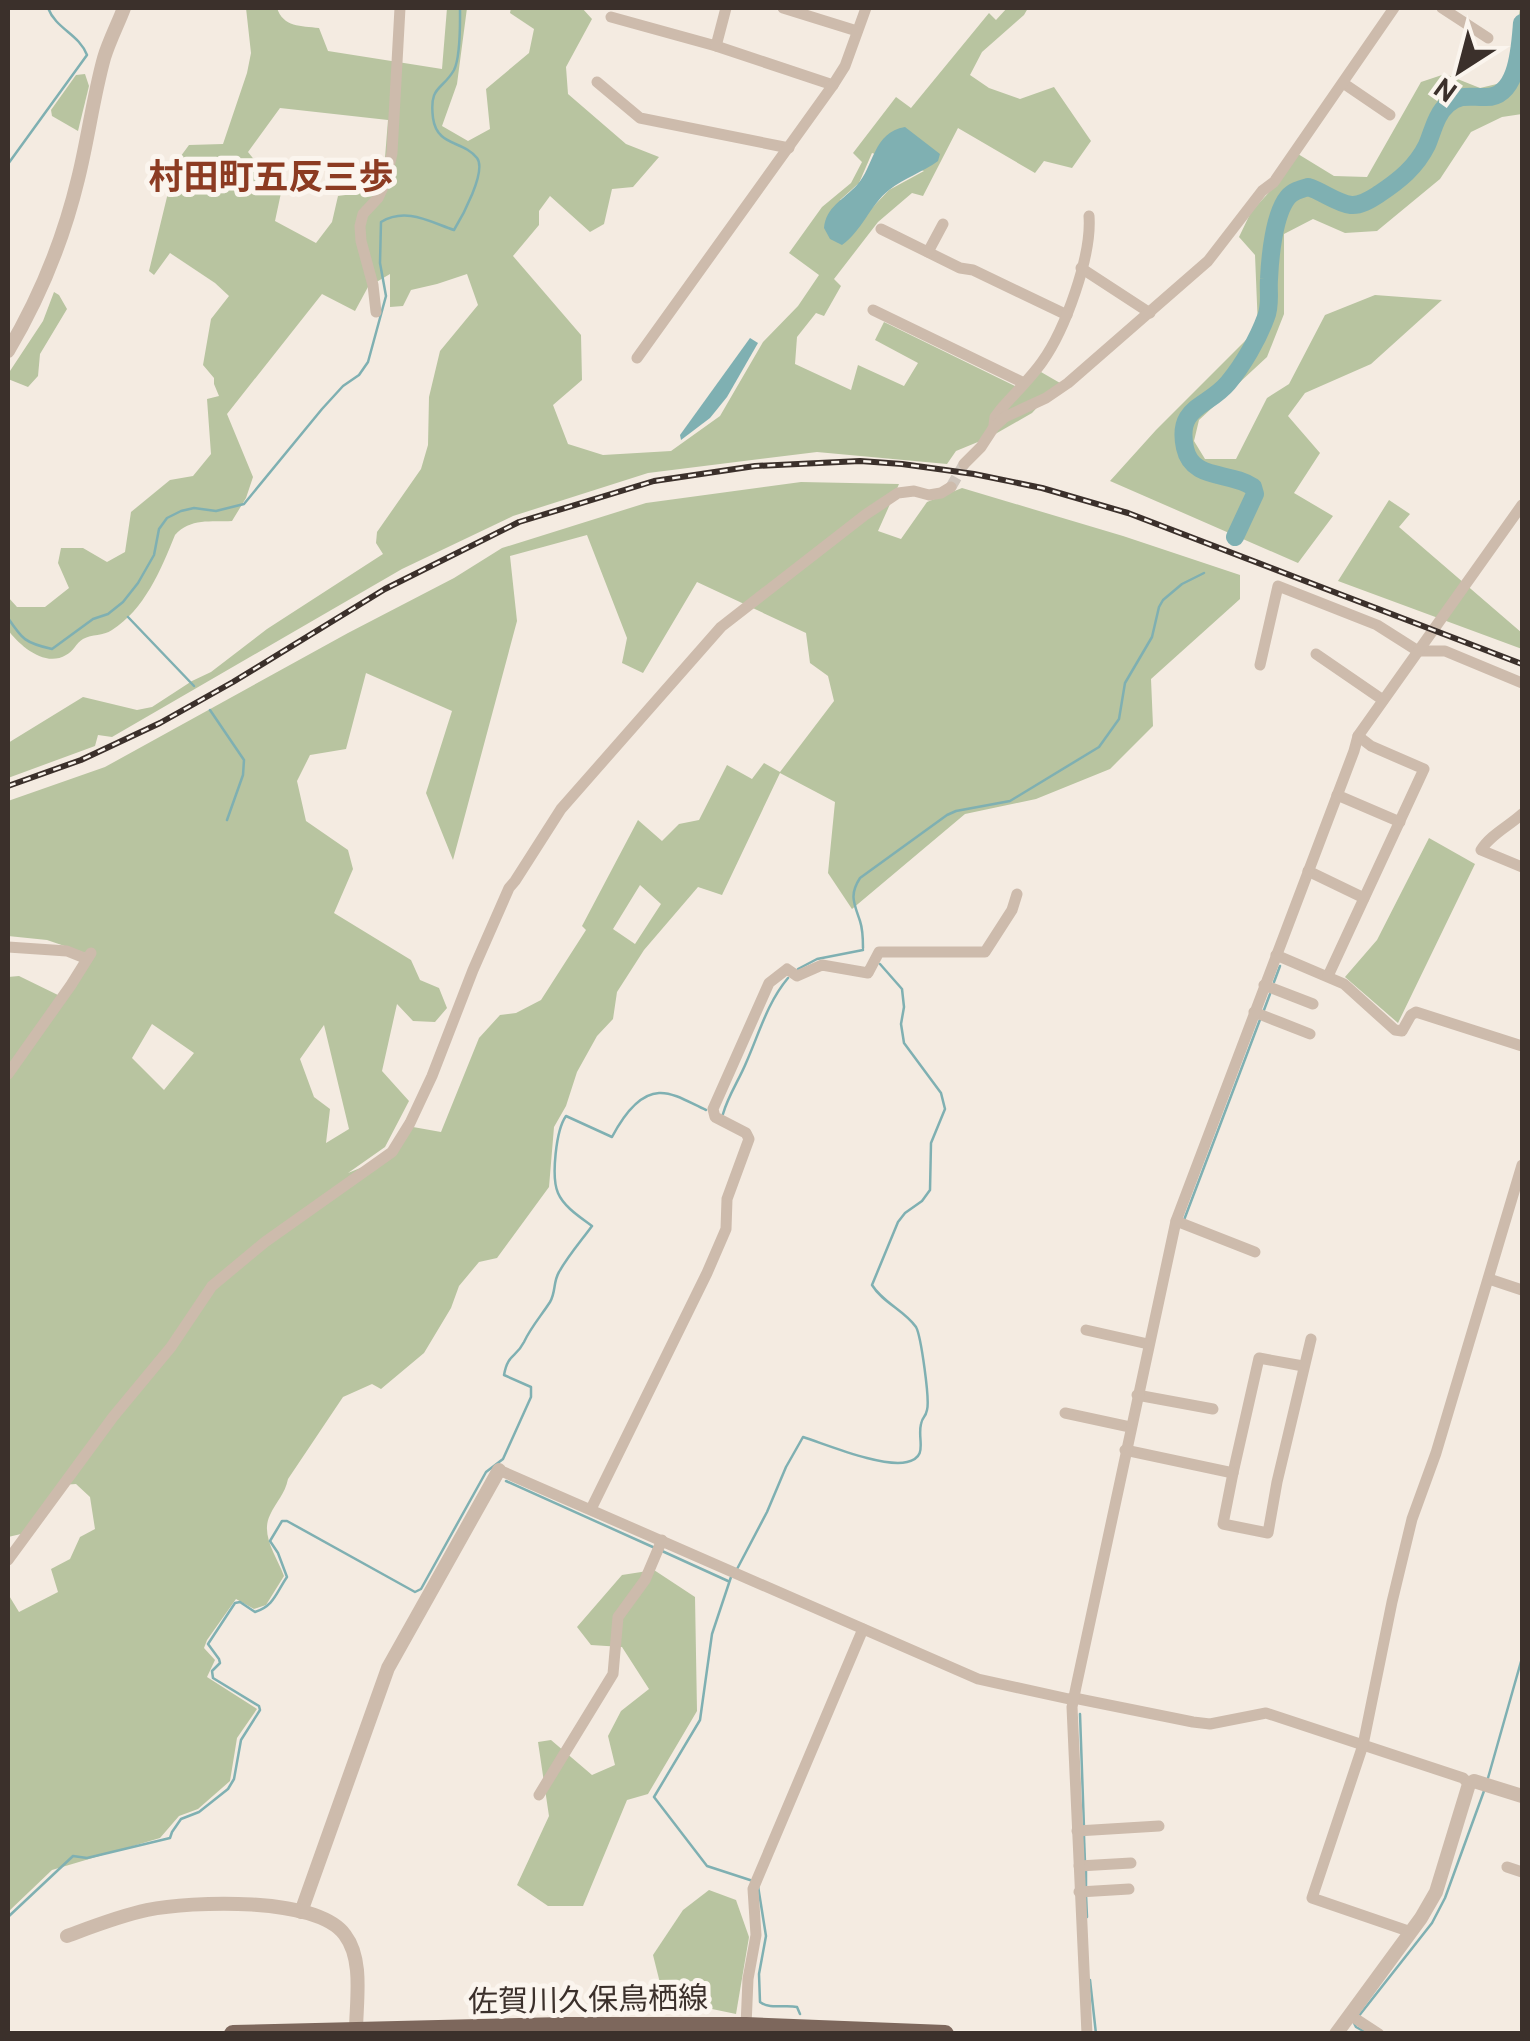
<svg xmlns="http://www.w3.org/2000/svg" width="1530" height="2041" font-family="Overpass,'Noto Sans JP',sans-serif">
	<rect width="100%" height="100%" fill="#f4ebe1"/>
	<g fill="#b8c4a0" fill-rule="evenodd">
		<path d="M246,8H277C283,27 301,26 319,28L328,51L442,69L447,8H467L457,84L442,126L468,141L490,129L486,89L529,53L534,29L510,13L511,8H582L592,19L566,67L568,94L626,144L659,157L633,187L612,189L604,224L590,232L550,196L539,211V225L513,256L581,335L582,380L553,405L568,444L603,455L671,451L720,416L763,342L798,306L819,275L789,253L822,207L851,183L862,162L853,153L896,97L911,108L989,13L996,20L1007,8H1028L1024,15L982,52L970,75L989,88L1020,99L1054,87L1091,141L1072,168L1044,161L1035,173L958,128L923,196L912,193L878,222L834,279L841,286L824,316L816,313L797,337L795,364L851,390L858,365L904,386L918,363L875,340L884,322L1023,390L1041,372L1060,383L1032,413L990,437L956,451L947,464L817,452L648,473L513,516L402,569L112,737L98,735L95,746L8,778V743L83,697L137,710L152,707L192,681L211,672L267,629L383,554L376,543L377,532L421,469L428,445L429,397L440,351L478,305L467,274L437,284L411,290L403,306L390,307V274L368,287L355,311L322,294L227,414L253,477L246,498L232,521C211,522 190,518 175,535C161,570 144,610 112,630C103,636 92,634 83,639C76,643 73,652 66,655C45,668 19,645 8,630V597L17,607H45L69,588L58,563L61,548H83L107,562L125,552L131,512L170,480L193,476L211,454L207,399L219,396L214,384V378L203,365L211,319L229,296L215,283L170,253L154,275L149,271L175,164L189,145L223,144L247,73L251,53ZM280,108L388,120L384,170L368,192L338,196L332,222L316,243L275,221L281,193L248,152ZM872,153L924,171L889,190L870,210L840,200L859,183Z"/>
		<path d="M1520,8H1522V114L1502,117L1471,132L1440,179L1377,231L1345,233L1313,219L1284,234V314L1267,357L1199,420L1194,441L1205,459H1236L1267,398L1289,384L1325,315L1375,295L1442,300L1371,364L1305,393L1288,416L1320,453L1294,493L1333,516L1298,563L1110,481L1156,430L1258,328L1255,255L1239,237L1251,212L1281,179L1298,154L1334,176L1367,177L1421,82L1445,74L1480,88L1501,83L1513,55Z"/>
		<path d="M85,74L89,86L78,131L52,116L51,110L76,75Z"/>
		<path d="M54,292L59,295L67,309L40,354L38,376L28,387L8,379V374L43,321Z"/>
		<path d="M801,482L899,484L878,531L901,539L927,502L962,488L1123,536L1240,575V599L1151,679L1153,726L1110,769L1036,799L965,814L852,909L828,873L835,802L780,773L722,895L698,887L644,950L617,992L613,1019L597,1036L577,1072L566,1106L554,1127L549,1187L497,1258L479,1262L459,1286L451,1308L424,1353L381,1389L372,1384L343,1397L288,1479C285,1494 276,1502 270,1515C260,1535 277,1557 284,1576L266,1605L254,1609L236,1599L207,1640L204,1648L215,1660L207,1677L257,1709L237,1738L230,1781L198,1809L179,1816L160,1838L52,1870L8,1912V1594L19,1612L58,1592L51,1569L70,1559L80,1537L95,1529L90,1497L76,1484L61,1485L21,1534L8,1537V977L19,976L60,996L85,953L47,940L8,936V801L105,767L348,633L454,578L502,548L646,503ZM587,535L627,638L622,663L643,673L697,582L806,633L810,663L828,676L834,701L780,772L764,763L752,779L727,765L699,820L679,824L662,841L638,820L582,926L586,930L541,1000L516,1013L500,1015L479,1038L441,1132L413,1127L397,1153L348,1173L385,1147L409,1101L382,1071L397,1004L413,1021L435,1022L447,1008L439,988L420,980L411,960L334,913L353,869L348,850L306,821L297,781L310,755L346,749L366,673L452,711L426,793L453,860L517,621L510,556ZM640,885L661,904L635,944L613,929ZM152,1024L194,1053L164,1090L132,1058ZM324,1025L349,1129L326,1143L330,1109L314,1097L300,1059Z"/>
		<path d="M1389,500L1410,514L1399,527L1522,633V649L1338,581Z"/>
		<path d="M1429,838L1475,864L1398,1023L1345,977L1377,940Z"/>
		<path d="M654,1570L695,1597L697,1711L648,1794L627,1800L583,1906H548L517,1885L549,1816L538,1742L551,1740L592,1775L615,1765L608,1736L621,1711L649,1689L622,1647L591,1645L577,1627L622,1575Z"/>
		<path d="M709,1890L736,1900L749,1937L736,2014L664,1999L653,1955L683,1910Z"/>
	</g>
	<g fill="#7fb0b2">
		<path d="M905,127L940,154L938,161C923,172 904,178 889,190C870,205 862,231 842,245L830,239L824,228C826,207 843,200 857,185C874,167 873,132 905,127Z"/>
		<path d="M750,338L758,343L727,397L710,418L681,440L680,435Z"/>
	</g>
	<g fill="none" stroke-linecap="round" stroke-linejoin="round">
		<g stroke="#7fb0b2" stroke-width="2.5">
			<path d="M8,164L87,55C79,34 56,29 48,8"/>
			<path d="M128,617L194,686"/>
			<path d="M8,618C22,639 25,643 52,649L93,619L108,614L123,602L138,583L154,555L159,529L167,518L181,511L194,508L216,511L244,504L322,409L343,386L359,375L368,362L386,296L380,263L381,222C406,207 430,222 454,230C462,217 487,171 477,158C463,140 437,147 433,118C429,85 442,91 454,70C461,56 460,23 460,8"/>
			<path d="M210,710L244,760L243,775L227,820"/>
			<path d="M863,948C863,939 863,930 860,921C854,903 849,895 860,878L947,815L956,811L1010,801L1099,747L1119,719L1125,683L1152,637L1159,607L1163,600L1182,584L1204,573"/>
			<path d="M798,969L817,959L863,950"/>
			<path d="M1274,982L1280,966"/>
			<path d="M1264,1010L1270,994"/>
			<path d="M723,1114C728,1096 739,1080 746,1063C759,1034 767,1003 788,978"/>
			<path d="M1184,1220L1261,1017"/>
			<path d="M506,1481L655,1548"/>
			<path d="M662,1551L728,1581"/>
			<path d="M736,1571L767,1512L786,1467L803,1437C828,1445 883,1468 907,1462C929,1457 917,1440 921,1424C923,1415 925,1419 927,1410C930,1400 921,1336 916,1327C904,1310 883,1303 872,1285L898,1222L905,1213L922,1201L930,1190L931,1143L945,1109L941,1093L904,1043L901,1024L904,1007L902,989L880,964"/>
			<path d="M731,1577L712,1634L700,1720L654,1797L707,1866L753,1881"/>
			<path d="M1080,1714L1084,1828"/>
			<path d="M1488,1778L1522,1658"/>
			<path d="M1084,1836L1085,1863"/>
			<path d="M1086,1870V1887"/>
			<path d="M758,1886L766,1936L759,1974L760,2002C770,2010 785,2004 797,2007L800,2014"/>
			<path d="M1086,1895L1087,1917"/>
			<path d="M8,1917L73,1856L87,1858L170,1838L172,1832L181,1819L199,1812L228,1789L234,1779L241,1740L260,1710L259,1706L213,1678L212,1671L220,1663L219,1659L208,1644L235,1603L240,1602L255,1612C274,1606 276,1593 287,1577L278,1553L270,1541L282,1521H287L415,1592L421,1589L486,1472L503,1459L531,1397V1387L504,1375C508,1353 516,1358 524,1342C531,1327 541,1316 550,1302C556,1292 553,1282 559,1272C568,1256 581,1241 592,1226C580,1217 564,1207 558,1193C551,1177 556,1130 566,1116L612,1137C621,1120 637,1094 659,1093C674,1092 692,1104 706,1110"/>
			<path d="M1090,1980L1096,2034"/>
			<path d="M1358,2017L1432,1923L1445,1898L1484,1791"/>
			<path d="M1354,2023L1356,2027L1367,2033"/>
		</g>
		<path stroke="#7fb0b2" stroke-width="18" d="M1235,537L1255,494L1253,487C1230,471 1192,481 1185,448C1176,406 1207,408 1228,383C1243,365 1258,339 1266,317C1271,305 1268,292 1269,279C1270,257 1274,214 1288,197C1293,191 1301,189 1308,187C1322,191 1336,203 1351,205C1361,206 1371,199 1379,194C1400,180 1416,167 1427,145C1433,131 1436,114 1448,104C1460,94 1469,97 1484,97C1518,99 1520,47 1522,23"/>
		<path stroke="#cfc6bd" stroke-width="11" stroke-dasharray="11 5.5" stroke-linecap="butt" d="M951,487L964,464"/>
		<g stroke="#cdbbac" stroke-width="11">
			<path d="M783,8L857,31"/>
			<path d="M1442,8L1488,38"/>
			<path d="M611,17L716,46L833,85"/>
			<path d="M716,46L726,8"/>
			<path d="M597,82L640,118L789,148"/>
			<path d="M1343,83L1390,115"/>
			<path d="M881,229L960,268L973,270L1067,315"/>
			<path d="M928,252L943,224"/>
			<path d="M1081,268L1150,313"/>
			<path d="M873,310L1024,383"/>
			<path d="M376,312L373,285L361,241L360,226L363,214L378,198L386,181L392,153L400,8"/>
			<path d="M637,358L833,85L845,66L866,8"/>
			<path d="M994,425L995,417L1001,409C1014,394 1030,379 1042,362C1065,330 1092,256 1089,216"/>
			<path d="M964,464L981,447L994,427L1005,417L1046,398L1068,383L1208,261L1262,191L1274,182L1394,8"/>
			<path d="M1316,654L1383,700"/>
			<path d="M1260,665L1278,586L1377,625L1418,651H1445L1522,683"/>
			<path d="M1337,795L1400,822"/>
			<path d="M1522,814C1509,826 1490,835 1481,850L1522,867"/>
			<path d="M1308,871L1364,898"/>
			<path d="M8,947L67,951L87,959"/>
			<path d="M1276,955L1344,984L1395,1030L1402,1031L1411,1015L1416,1012L1522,1046"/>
			<path d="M1328,976L1424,769L1371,746L1358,736"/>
			<path d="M1264,985L1313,1004"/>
			<path d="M1254,1012L1310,1034"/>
			<path d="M8,1074L71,985L91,953"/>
			<path d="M1176,1221L1255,1252"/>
			<path d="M1489,1279L1522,1290"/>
			<path d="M1086,1330L1148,1344"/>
			<path d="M1137,1395L1213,1409"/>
			<path d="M1065,1413L1130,1427"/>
			<path d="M1125,1450L1233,1473L1259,1358L1303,1366"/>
			<path d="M499,1470L978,1679L1069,1699L1074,1698L1193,1722L1210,1724L1266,1713L1463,1778L1469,1784"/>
			<path d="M1233,1473L1223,1524L1268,1533L1277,1482L1311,1339"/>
			<path d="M591,1509L707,1273L726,1229L727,1199L749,1139L746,1133L715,1117L713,1109L769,983L787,969L797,976L822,965L868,973L879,952H985L1012,910L1017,894"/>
			<path d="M8,1560L113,1417L171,1347L212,1286L265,1242L392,1152L410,1123L432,1076L473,970L509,888L515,881L561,809L721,627L865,515L898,493L914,491L929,495L941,493L951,487"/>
			<path d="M539,1795L613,1674L618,1617L645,1580L662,1540"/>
			<path d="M1077,1831L1159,1826"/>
			<path d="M1079,1866L1131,1863"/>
			<path d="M1507,1867L1522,1872"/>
			<path d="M1079,1892L1129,1889"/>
			<path d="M1411,1932L1312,1898L1363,1745L1392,1602L1412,1519L1436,1453L1522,1165"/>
			<path d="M1350,2015L1379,2034"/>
			<path d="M746,2026L748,1979L756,1935L753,1889L863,1629"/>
			<path d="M1087,2034L1072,1707L1076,1687L1176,1221L1354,751L1358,736L1522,505"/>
		</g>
		<g stroke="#cdbbac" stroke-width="14">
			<path d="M8,351C40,297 63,241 78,179C88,139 93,98 104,58C109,41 118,24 124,8"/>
			<path d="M301,1912L388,1668L499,1470"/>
			<path d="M67,1936C94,1926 119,1916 147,1910C191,1901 317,1896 345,1935C364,1960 356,2002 356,2032"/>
			<path d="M1336,2034L1421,1918L1436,1892L1469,1784L1474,1781L1522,1796"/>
		</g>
		<path stroke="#7d675c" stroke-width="18" d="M233,2034L564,2026H746L945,2034"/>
		<defs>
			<path id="rail" d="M8,786L81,760L160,723L233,682L385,589L519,522L654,481L755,466L860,461L902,464L974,474L1042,488L1128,513L1522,664"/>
		</defs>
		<use href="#rail" stroke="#3b302b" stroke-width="6"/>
		<use href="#rail" stroke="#fbf5ee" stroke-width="2.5" stroke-dasharray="8" stroke-linecap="butt"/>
	</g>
	<g text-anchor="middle" stroke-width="10" stroke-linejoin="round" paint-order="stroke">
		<g font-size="30" fill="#3b302b" stroke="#fbf5ee">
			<text transform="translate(588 2000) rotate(-1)" y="10">佐賀川久保鳥栖線</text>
		</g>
		<g font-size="35" font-weight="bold" fill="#8c3b22" stroke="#fbf5ee">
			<text x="271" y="189">村田町五反三歩</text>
		</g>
	</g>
	<rect width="1530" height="2041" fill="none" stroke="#3b302b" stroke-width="20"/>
	<g transform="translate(1460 70) rotate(216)" stroke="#fbf5ee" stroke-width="8" paint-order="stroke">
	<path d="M0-8L18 38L0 25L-18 38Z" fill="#3b302b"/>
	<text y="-15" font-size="28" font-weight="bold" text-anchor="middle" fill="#3b302b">N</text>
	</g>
</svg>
